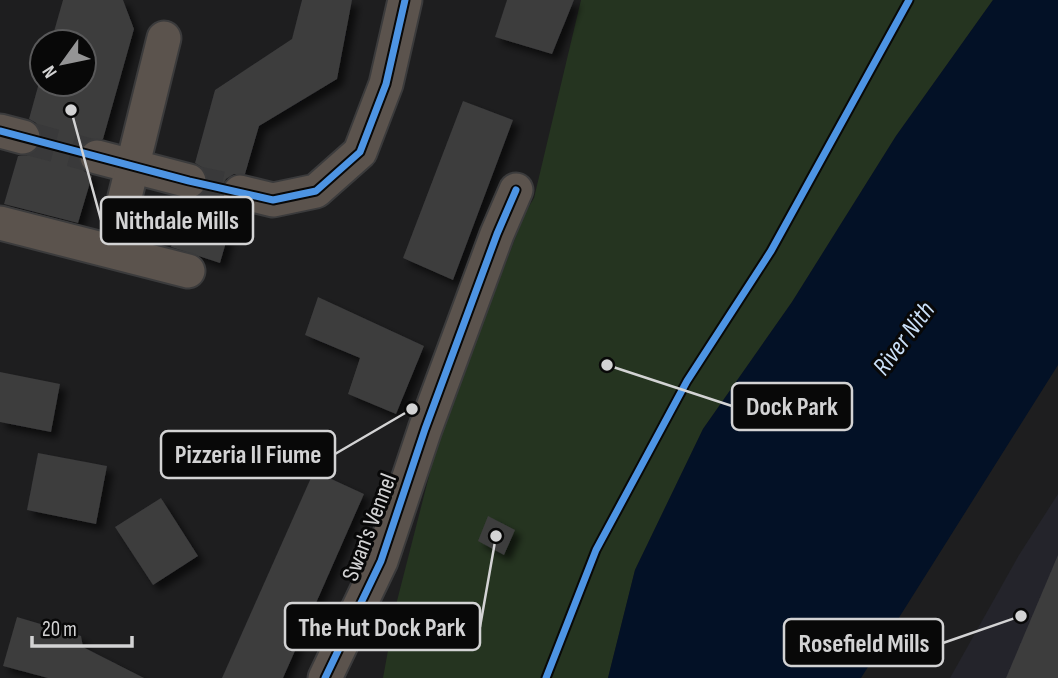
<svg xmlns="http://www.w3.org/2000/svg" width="1058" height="678" font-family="'Sofia Sans Condensed',sans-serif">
	<defs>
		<filter id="shadow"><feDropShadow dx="6" dy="6" stdDeviation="3.5" flood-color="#0009"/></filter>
	</defs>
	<rect width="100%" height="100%" fill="#1e1e1f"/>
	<path fill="#24242b" d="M1058,494V678H950L1019,555Z"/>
	<path fill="#253420" d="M581,0H993L896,136L792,302L703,429L635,570L608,678H383L397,601L440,433L525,213L534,198Z"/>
	<path fill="#031126" d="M993,0H1058V365L861,678H608L635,570L703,429L792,302L896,136Z"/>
	<g fill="#3c3c3d" filter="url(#shadow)">
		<path d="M63,0H123L134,29L103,139H91L83,144L79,151V163L84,171L92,176L78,223L4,204L18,156L29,155L37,150L41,143V131L36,123L29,119L42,72V84H84V42H51Z"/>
		<path d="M302,0H352L337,79L259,126L245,174H234L226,179L222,187V198L227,206L235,211L220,263L171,247L184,200L195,199L202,195L207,186V175L203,168L195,163L215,90L292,39Z"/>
		<path d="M507,0H574L552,54L495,37Z"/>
		<path d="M463,101L513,120L453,280L403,258Z"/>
		<path d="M318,297L424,346L396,414L348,394L360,358L305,335Z"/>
		<path d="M0,372L60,384L51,432L0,422Z"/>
		<path d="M38,453L107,466L96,524L27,510Z"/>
		<path d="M314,471L364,494L283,678H222Z"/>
		<path d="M161,498L198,556L153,585L115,527Z"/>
		<path d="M488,516L515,530L504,555L478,541Z"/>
		<path d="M1058,555V678H1006Z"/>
		<path d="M17,617L81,636L83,647L144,678H48L3,666Z"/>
	</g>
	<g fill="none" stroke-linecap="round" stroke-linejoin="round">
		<g stroke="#39393a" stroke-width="33" stroke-dasharray="33 17" stroke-linecap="butt">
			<path d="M23,137L97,157"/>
			<path d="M189,181L240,192"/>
		</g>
		<defs>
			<g id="minor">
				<path d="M0,131L23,137"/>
				<path d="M97,157L189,181"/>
				<path d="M240,192L273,200L316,191L360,152L386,84L405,0"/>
				<path d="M121,213L164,38"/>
				<path d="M0,223L188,271"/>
				<path d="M325,678L381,561L425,429L497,234L516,190"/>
			</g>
		</defs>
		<use href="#minor" stroke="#3b3b3c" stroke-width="37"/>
		<use href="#minor" stroke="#5b534d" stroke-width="33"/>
		<defs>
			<g id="cycleway">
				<path d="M0,131L189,181L273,200L316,191L360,152L386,84L405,0"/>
				<path d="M325,678L381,561L425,429L497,234L516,190"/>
				<path d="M546,678L596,550L687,381L771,251L909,0"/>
			</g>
		</defs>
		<use href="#cycleway" stroke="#080808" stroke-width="11"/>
		<use href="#cycleway" stroke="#4d94e3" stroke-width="7"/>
	</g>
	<g text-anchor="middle" stroke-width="6" stroke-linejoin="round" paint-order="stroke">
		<g font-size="24" fill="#d3d3d4" stroke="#080808">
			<text transform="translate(369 527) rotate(-69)" y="8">Swan's Vennel</text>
		</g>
		<g font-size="26" font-style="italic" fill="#cadff7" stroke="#080808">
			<text transform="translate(903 338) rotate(-53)" y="9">River Nith</text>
		</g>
	</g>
	<path fill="none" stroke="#d3d3d4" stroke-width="2.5" d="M71 110L101 220M607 365L732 406M412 409L335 454M496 536L480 627M1021 616L943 643"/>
	<g fill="#d3d3d4" stroke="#080808" stroke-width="2.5">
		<circle cx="71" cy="110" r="7"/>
		<circle cx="607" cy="365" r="7"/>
		<circle cx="412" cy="409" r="7"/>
		<circle cx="496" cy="536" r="7"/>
		<circle cx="1021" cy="616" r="7"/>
	</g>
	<g fill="#080808" stroke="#d3d3d4" stroke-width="2.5">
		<rect x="101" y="197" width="152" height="47" rx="7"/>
		<rect x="732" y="383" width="120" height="47" rx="7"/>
		<rect x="161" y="431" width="174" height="47" rx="7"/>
		<rect x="285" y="603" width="195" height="47" rx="7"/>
		<rect x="784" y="619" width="159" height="47" rx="7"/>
	</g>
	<g font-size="26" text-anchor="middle" font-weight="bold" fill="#d3d3d4">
		<text x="177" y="229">Nithdale Mills</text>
		<text x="792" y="415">Dock Park</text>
		<text x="248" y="463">Pizzeria Il Fiume</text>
		<text x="382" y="636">The Hut Dock Park</text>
		<text x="864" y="652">Rosefield Mills</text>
	</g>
	<g transform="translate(63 63) rotate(237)"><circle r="33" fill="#080808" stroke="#59595a" stroke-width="2"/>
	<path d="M0-5L12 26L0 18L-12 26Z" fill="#949495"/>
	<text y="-10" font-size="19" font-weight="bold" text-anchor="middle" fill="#d3d3d4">N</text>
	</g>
	<path d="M32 636v10h100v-10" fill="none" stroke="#d3d3d4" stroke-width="3.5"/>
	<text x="42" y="636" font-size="21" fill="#d3d3d4" stroke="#080808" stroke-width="5" paint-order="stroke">20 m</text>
</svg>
